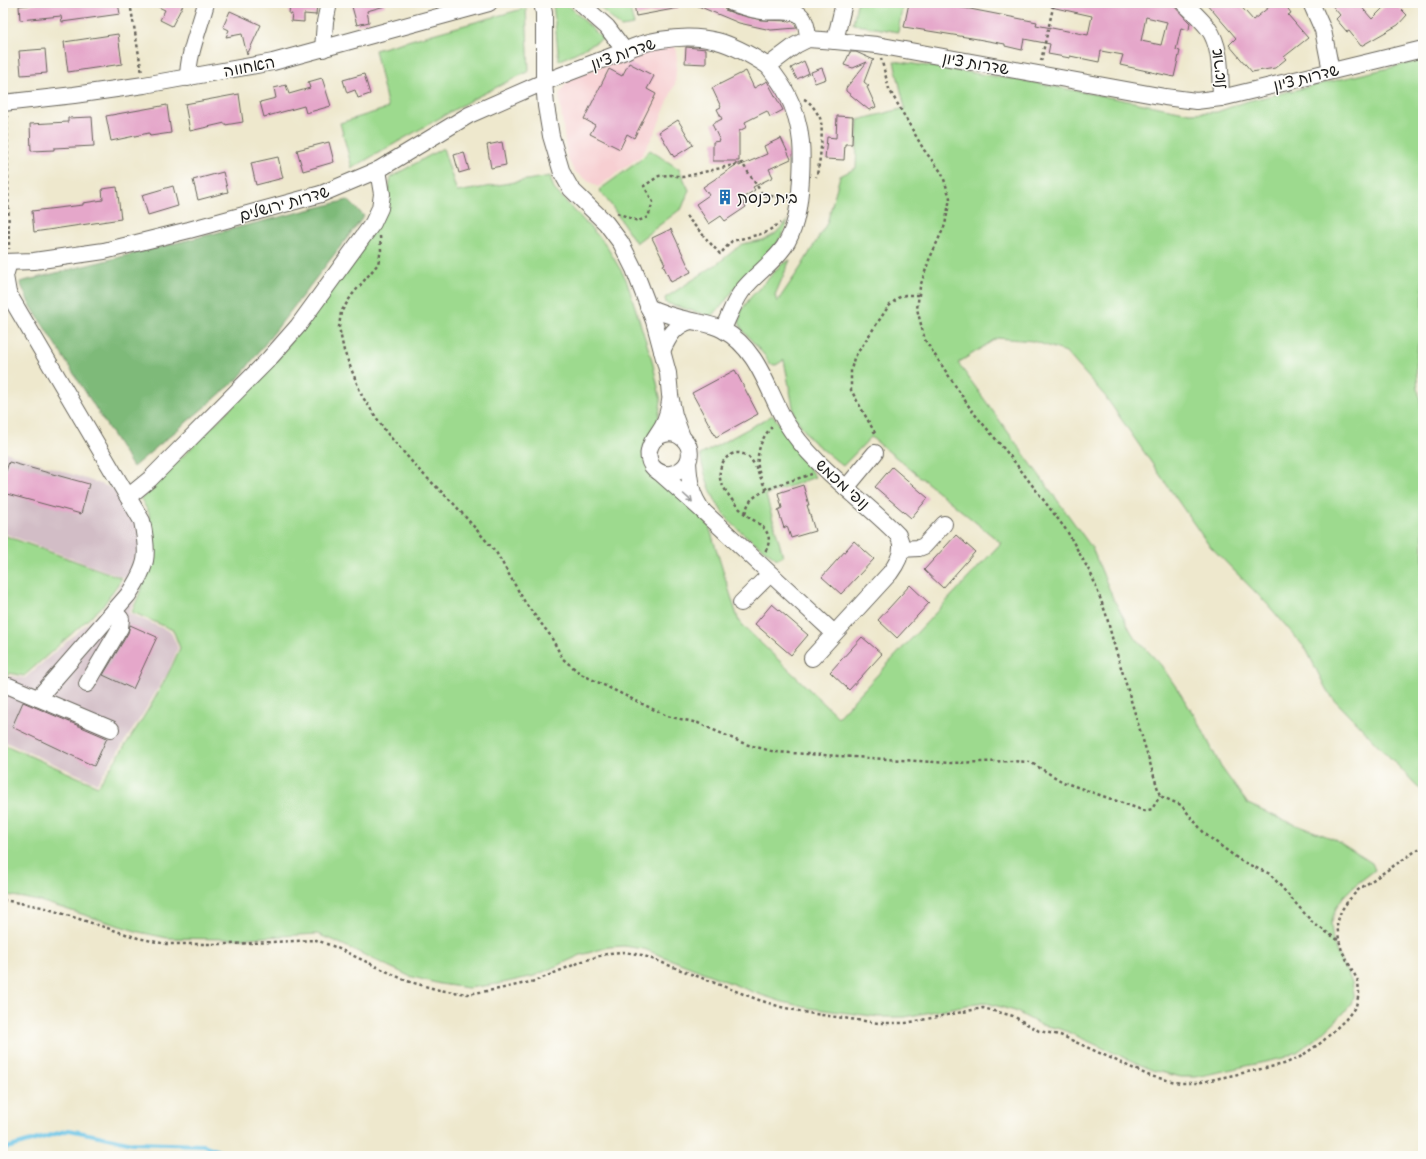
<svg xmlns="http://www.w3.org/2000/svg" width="1426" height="1159" font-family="Dekko,'Playpen Sans Hebrew',sans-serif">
	<rect width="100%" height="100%" fill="#fdfcf7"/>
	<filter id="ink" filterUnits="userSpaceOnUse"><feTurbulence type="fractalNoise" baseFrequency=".025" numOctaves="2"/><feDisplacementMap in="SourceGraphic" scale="8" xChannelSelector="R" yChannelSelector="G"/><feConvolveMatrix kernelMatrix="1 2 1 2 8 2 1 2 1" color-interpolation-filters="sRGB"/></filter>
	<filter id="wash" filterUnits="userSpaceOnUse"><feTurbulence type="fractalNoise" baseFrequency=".012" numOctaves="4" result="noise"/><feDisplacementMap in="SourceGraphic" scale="16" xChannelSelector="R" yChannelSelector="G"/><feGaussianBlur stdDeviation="0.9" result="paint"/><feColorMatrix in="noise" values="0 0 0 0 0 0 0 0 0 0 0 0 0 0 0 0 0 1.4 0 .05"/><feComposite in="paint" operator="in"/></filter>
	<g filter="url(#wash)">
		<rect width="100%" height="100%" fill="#eee8cd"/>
		<path fill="#f7cfd2" d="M675,45L677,59L675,84L655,132L642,155L598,187L575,172L567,158L559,95L568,80L644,49Z"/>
		<path fill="#d2bdc6" d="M3,451L136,496L150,559L129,613L171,632L178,648L168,672L141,717L97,783L3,741V688L10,676L25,678L105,608L125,578L3,533Z"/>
		<g fill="#9dda8e" stroke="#5c7b55">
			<path d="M553,3H566L603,39L559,61Z"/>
			<path d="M595,3H612L614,8H630L634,25L621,27Z"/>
			<path d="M857,3H903L898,32L853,24Z"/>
			<path d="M526,8L529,71L473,99L352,168L340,123L388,108L375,50Z"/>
			<path d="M1423,60V329C1412,353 1417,389 1423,414V792L1328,693L1306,649L1268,605L1208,544L1105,396L1066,352L1033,341L997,338L958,363L1092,548L1113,598L1133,635L1161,665L1178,690L1199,723L1221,767L1248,804L1281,819L1334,839L1372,863L1375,870L1354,886L1343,897L1336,908L1331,924L1333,941L1337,953L1352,982L1354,993L1351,1004L1342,1015L1318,1037L1297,1052L1283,1058L1196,1077H1181L1152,1070L1061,1029L1041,1025L1015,1011L983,1002L905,1017H879L809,1008L783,1002L761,995L644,949L624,946L609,947L581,955L534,976L498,984L468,988L440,984L409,976L337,942L317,934L230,939L167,938L139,932L43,902L3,894V744L98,786C128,741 159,698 180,648L173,630L132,612L153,559L149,513L141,499L275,363L385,211L391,177L443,148L457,192L550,176L554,189L604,242L626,279L652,360L661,401L657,427L643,450L709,526L739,622L838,717L1001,543L871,437L843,466L811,440L795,417L784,360L776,365L769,364L766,357L744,332L741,327L739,322L741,311L750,298L782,264L790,260L775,295L777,302L801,267L827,223L840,176L856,168L858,120L905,108L894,61L1026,81L1190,113L1217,112L1248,101Z"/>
			<path d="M650,150L679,169L689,190L682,208L636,243L611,205L599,190L639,161Z"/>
			<path d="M788,220C786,225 785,231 782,235C773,254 750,270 737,286C726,298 724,307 710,316L666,303L665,298L717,264L742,244L763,240L775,234Z"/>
			<path d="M773,415L815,477L766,495L783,556L777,559C760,546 741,534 727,518C712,500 705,477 700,455Z"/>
			<path d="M3,535L122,578L103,606L24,676L9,673L3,684Z"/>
		</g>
		<path fill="#7eba79" stroke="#4d6b4a" d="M348,200L364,216L238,379L133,467L29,303L20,282Z"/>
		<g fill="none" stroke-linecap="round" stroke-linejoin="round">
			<path stroke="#69c4e7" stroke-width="4" d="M3,1151L7,1148L69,1130L133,1143L204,1145L231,1156"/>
		</g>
		<g id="blocks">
			<g fill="#e5a7ca" fill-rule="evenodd">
				<path d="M37,3H118L120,14L62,22L61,16L20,20L19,6L37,4Z"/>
				<path d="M150,3H184L172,26L160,20L165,10Z"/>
				<path d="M290,3H317L316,15L304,14V22L291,21L292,14H289Z"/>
				<path d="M351,3H384L385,6L367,11L369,22L357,25Z"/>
				<path d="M640,3H678L679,8L636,16L634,4Z"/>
				<path d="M691,3H723L725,10L736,14L761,20L792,21L795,24L797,28L771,30L739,23Z"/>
				<path d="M909,3H929L970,9L1037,22L1036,25L1088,35L1092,16L1051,7V3H1135L1146,5L1147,3H1171L1190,23L1189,30L1181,28L1176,50L1180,51L1174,77L1120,65L1123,55L1101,51L1099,62L1070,56V58L1048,54L1050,44L1024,39L1022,50L1005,46V44L972,38L904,27ZM1146,17L1167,22L1161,45L1141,41Z"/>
				<path d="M1206,3H1238L1253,20L1274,3H1284L1291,13L1288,15L1308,38L1284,57L1286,59L1275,68L1252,72L1229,45L1236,38Z"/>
				<path d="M1330,3H1358L1372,19L1388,3H1395L1407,15L1398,25L1361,46L1349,31L1347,32L1336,19L1340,15Z"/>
				<path d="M230,11L261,25L247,55L242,34L226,37L229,30L223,27Z"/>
				<path d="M118,34L122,64L68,72L64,42Z"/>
				<path d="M686,47L706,49V64L685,63Z"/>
				<path d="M45,49L47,73L21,75L19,51Z"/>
				<path d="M850,52H856L874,60L872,61L864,82L869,86L867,87L876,107L869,110L846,91V88L867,62L853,68L844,65Z"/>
				<path d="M804,61L809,73L797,79L791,68Z"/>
				<path d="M629,63L654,76L647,89L656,94L634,138L627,134L620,149L590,134L595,125L584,119L609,69L622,76Z"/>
				<path d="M822,68L826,79L815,83L811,72Z"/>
				<path d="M746,71L754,88L767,81L783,110L770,117L767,111L745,122L747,127L739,131V161H713V142L720,141L712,124L722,119L717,109L721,107L712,88Z"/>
				<path d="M364,74L370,94L358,98L355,90L347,93L343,80Z"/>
				<path d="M322,78L331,106L306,113L304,106L264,117L260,102L276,98L274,88L286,85L289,94L310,88L308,82Z"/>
				<path d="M239,94L243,122L225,125V123L190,131L185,104Z"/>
				<path d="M167,105L171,133L150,136L149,133L111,141L106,116Z"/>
				<path d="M837,116L853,117L852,144H845L844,160L825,159L827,137L836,138Z"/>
				<path d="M92,117L94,146L54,148V150L31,151L30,124L68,122V118Z"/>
				<path d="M678,120L693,145L674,157L659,132Z"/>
				<path d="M781,138L791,159L769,169L773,177L753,187L755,190L741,199L746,207L725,221L721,216L709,224L696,204L709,195L703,187L739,163V166L767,154L764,146Z"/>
				<path d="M329,142L334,162L303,171L297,150Z"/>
				<path d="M502,142L506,165L491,168L487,145Z"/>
				<path d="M464,152L469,170L459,173L454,155Z"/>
				<path d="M278,157L283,178L256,185L251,163Z"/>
				<path d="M223,172L228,192L198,200L193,180Z"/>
				<path d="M173,186L178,206L148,215L142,195Z"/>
				<path d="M117,187L121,219L34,232L32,211L83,205V203L103,200L102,189Z"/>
				<path d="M671,229L691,272L671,282L663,265L665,264L652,238Z"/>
				<path d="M735,370L758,414L716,437L692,393Z"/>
				<path d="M9,462L89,484L81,514L3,493V470L6,471Z"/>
				<path d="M892,467L928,498L911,518L875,487Z"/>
				<path d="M803,485L809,505H807L815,531L791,538L787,526L784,528L778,510L782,508L778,493Z"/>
				<path d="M956,535L975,552L943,588L924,570Z"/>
				<path d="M854,541L874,559L841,594L822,577Z"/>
				<path d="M910,585L929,603L897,638L878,620Z"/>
				<path d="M772,604L808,635L791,655L755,624Z"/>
				<path d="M130,625L157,637L133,689L103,675L128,633Z"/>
				<path d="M862,637L882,654L849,690L830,672Z"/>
				<path d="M23,702L107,738L94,766L12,727Z"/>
			</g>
		</g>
	</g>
	<g filter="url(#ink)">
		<use href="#blocks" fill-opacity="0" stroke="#66635a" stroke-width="1"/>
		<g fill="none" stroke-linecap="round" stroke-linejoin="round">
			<defs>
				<g id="minor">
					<path d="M542,3L544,13V82L546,106L551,136L562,173L571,189L606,223L621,243L634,269L654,321L668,373L670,395L674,415L682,437"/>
					<path d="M580,3L607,27L625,51"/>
					<path d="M732,3C741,6 752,10 762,11C789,14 806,2 808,39"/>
					<path d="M1184,3C1192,11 1201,19 1208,28C1222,47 1220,76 1221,98"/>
					<path d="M1311,3L1323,30L1331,71"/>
					<path d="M835,41L844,3"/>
					<path d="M323,49L325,22L329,3"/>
					<path d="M188,78C188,53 200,27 206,3"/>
					<path d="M3,103L74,95L144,85L273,62L489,3"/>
					<path d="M3,262L34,261L104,251L189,230L321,194L378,170L469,115L544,82L625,51C636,45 648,42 660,40C705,32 731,42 768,66L796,45L808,39L835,41L877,45L1165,97L1196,101L1221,98L1423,49"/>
					<path d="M9,262L5,276L8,293L142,521C149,556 148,565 128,595L38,698"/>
					<path d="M648,307C661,313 674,317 688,320C700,323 713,324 723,330C758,349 767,389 785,421C813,467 861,497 898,535C899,538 901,542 901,545C902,555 896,565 890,573L812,658"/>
					<path d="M723,329C729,316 734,302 742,291C754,275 772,264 784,247C795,230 798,212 800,192C803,156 804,127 787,94C782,84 775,75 768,66"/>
					<path d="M662,351C669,336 675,325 691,321"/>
					<path d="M652,442C675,417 704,451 682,469C677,473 671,475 665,474C660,473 655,470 652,466C642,450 656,438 663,425C667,417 669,409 670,401"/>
					<path d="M659,472L703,511C691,496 689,480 688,462"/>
					<path d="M846,488L875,453"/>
					<path d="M128,497L150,479L269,359L298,326L373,223L380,208L382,194L378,170"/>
					<path d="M703,511L834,633"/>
					<path d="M901,549L919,548L924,546L944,524"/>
					<path d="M741,603L770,574"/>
					<path d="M87,684L120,628L121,619L114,611"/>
					<path d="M9,686L111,729"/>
				</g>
			</defs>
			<use href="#minor" stroke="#66635a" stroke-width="18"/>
			<g stroke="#66635a" stroke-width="2.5" stroke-dasharray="3 3" stroke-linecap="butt">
				<path d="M130,3L142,73"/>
				<path d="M3,21L6,89"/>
				<path d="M881,58L889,89L924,150L942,173L950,198L945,225L929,260L920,287L917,309L925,340L972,411L1010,456L1067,531L1092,576L1106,614L1113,641L1160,796L1181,805L1205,834L1241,861L1270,874L1313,923L1338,940"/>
				<path d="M1041,61L1054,3"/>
				<path d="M804,99C811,102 816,111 820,118C824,128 820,167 816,177"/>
				<path d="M7,116L9,249"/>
				<path d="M617,213L638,221L648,217L653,202L644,186L659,176L670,175L683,177L742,163L763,195L787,198"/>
				<path d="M686,216L720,254L732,241L765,233L780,223"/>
				<path d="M380,236L381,250L378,264L352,295L341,312L339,327L344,351L362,396L386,432L420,471L454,504L496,552L526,604L550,635L563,659L581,674L667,716L698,723L745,744L775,752L950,763L1011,761L1030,762L1063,782L1145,811L1152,809L1160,796"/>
				<path d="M1423,358L1422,368L1423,381"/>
				<path d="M875,433L851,390V370L854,358L888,307L898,298L905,295H919"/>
				<path d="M759,474C756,468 753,460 747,456C730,445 715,466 721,482C726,493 736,506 745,514C758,524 777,531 765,552"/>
				<path d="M767,490C764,485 761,480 760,475C754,459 760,438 772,427"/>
				<path d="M745,513C747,508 748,503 752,499C766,487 794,480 812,474"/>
				<path d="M3,900L42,907L138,938L166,944H230L316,940L335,947L407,981L439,990L468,994L499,989L535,981L583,961L610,953L624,952L642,955L759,1000L781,1007L808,1013L878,1023H906L983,1008L1013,1016L1039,1031L1060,1035L1150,1076L1180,1083H1197L1284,1064L1300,1057L1322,1042L1346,1019L1356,1006L1359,993L1358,981L1342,951L1339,940L1337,924L1341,911L1348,901L1358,890L1423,846"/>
			</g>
			<use href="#minor" stroke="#fff" stroke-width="16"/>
		</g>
		<defs><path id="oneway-shaft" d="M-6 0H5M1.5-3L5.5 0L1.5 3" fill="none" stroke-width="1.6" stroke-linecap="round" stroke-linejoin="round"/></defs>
		<use stroke="#999" href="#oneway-shaft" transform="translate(688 498) rotate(42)"/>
	</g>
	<defs>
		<symbol id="building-bare" viewBox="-9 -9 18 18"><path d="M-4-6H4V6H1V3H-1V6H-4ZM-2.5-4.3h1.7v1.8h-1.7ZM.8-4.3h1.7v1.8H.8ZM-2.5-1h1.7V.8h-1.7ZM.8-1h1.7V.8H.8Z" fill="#1f6fb2" stroke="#fdfcf7" stroke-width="2.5" paint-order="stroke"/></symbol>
	</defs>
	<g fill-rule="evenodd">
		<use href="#building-bare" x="714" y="186" width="22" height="22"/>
	</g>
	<g text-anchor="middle" stroke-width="3" stroke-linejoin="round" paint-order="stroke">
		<g font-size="16" fill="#1c1c1c" stroke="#fdfcf7">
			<text transform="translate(623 53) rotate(-19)" y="6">שדרות ציון</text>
			<text transform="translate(976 63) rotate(10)" y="6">שדרות ציון</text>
			<text transform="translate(249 66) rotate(-11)" y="6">האחווה</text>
			<text transform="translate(1218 69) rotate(-97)" y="6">אריאל</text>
			<text transform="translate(1306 77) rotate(-14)" y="6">שדרות ציון</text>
			<text transform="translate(284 203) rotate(-16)" y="6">שדרות ירושלים</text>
			<text transform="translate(843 484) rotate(42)" y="6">נופי מכמש</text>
		</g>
		<g font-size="16" fill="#1c1c1c" stroke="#fdfcf7" text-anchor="start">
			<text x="737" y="203">בית כנסת</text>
		</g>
	</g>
	<rect width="1426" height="1159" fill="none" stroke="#fdfcf7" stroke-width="16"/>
</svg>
